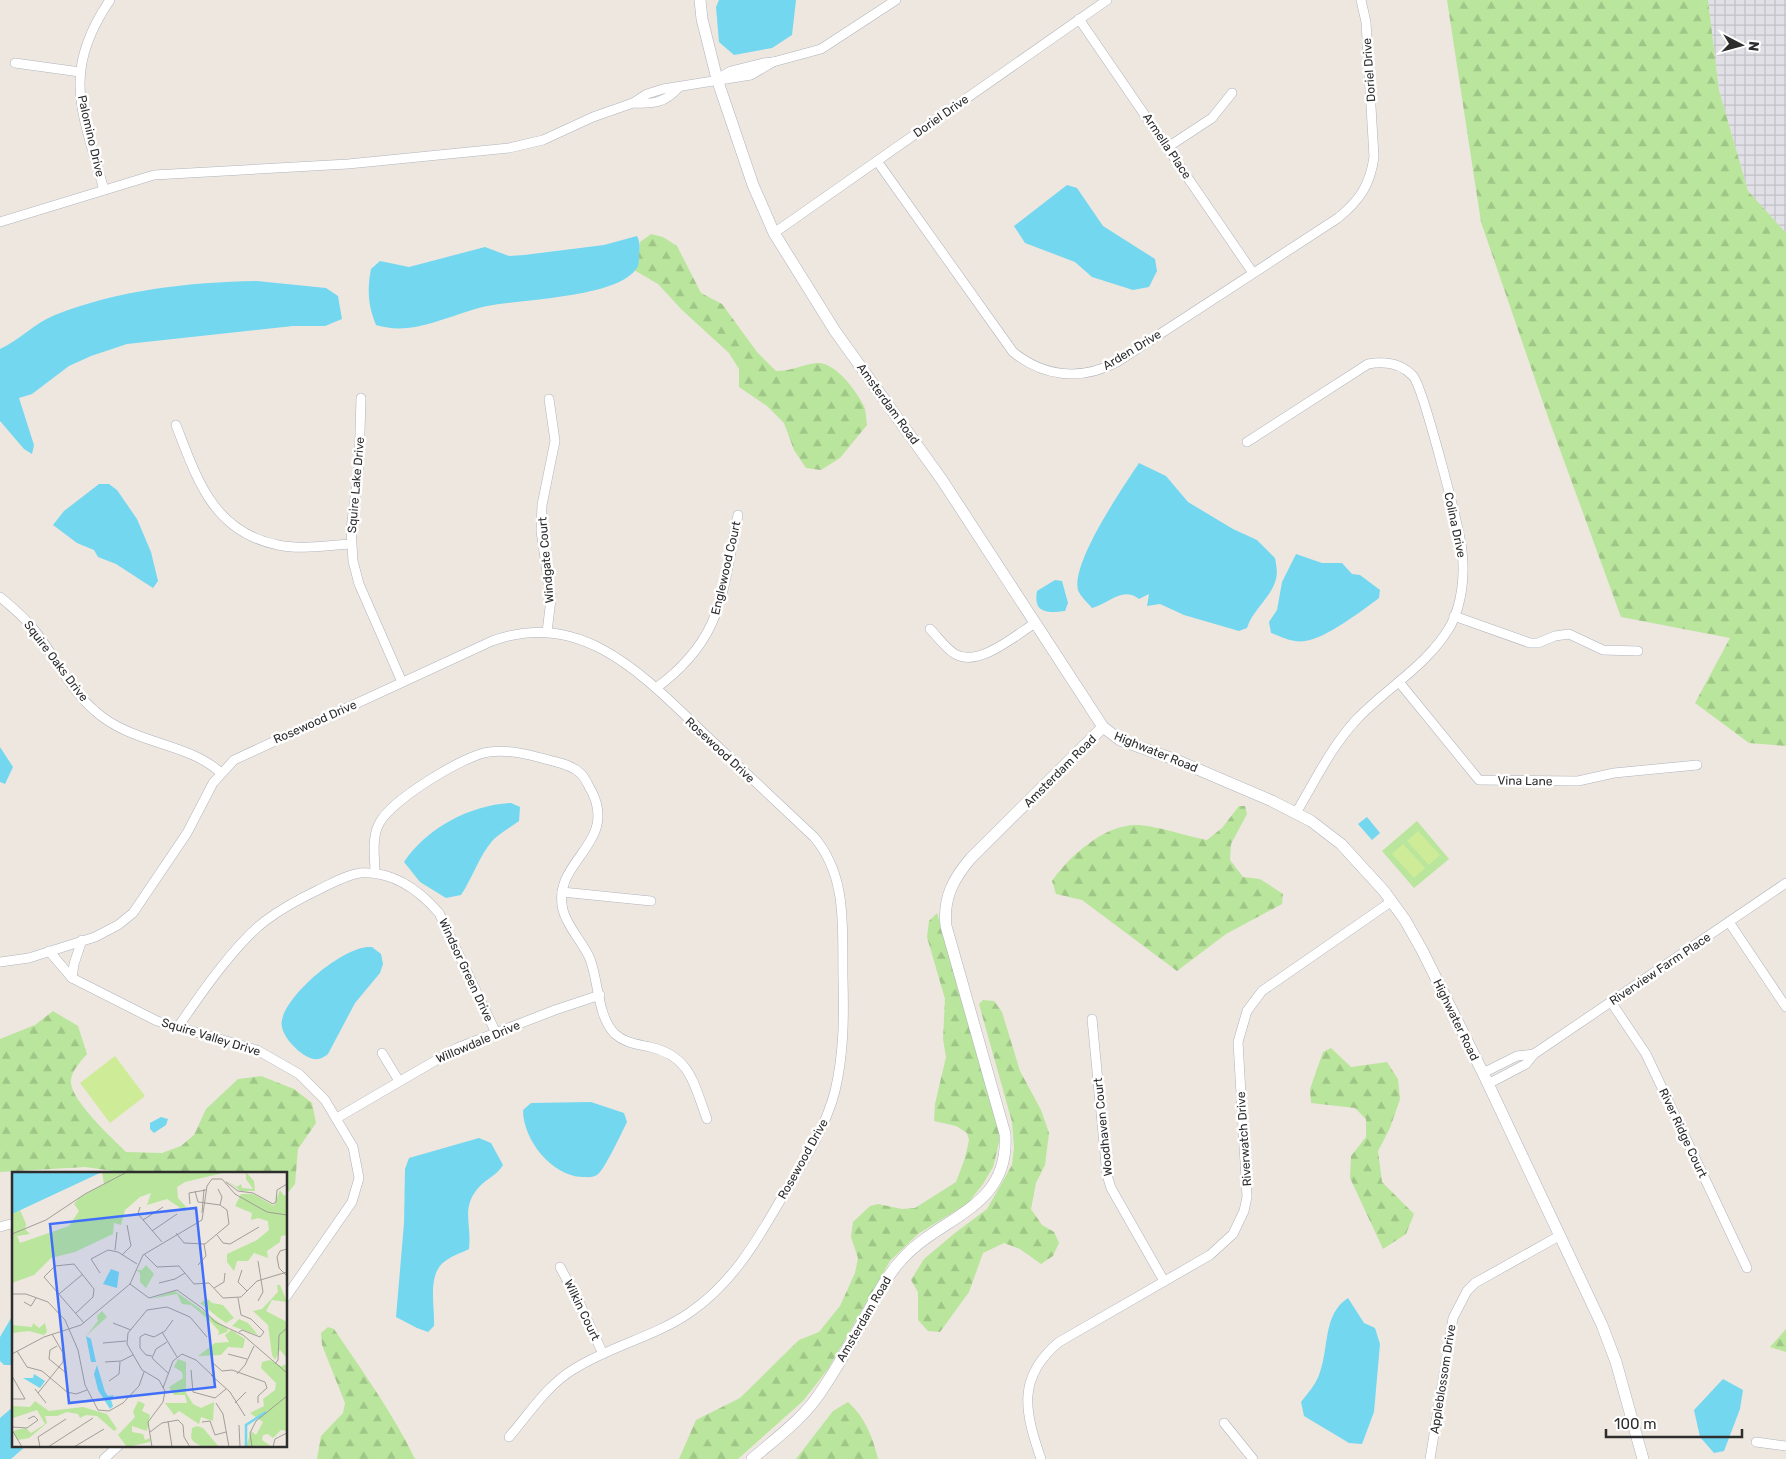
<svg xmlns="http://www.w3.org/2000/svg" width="1786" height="1459" font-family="Rubik,sans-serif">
	<defs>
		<pattern id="industrial-grid" width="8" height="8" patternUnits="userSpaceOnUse" patternTransform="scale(1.25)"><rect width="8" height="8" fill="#e1e0e7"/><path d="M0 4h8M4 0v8" fill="none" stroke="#c1c0c6"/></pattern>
		<pattern id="forest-firs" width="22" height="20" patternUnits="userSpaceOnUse" patternTransform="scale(1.25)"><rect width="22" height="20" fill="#b9e59c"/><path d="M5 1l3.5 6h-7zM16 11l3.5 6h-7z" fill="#9fc587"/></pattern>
	</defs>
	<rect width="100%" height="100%" fill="#eee7df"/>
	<path fill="url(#industrial-grid)" d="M1708,0H1786V233L1748,191L1719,90Z"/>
	<g fill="url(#forest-firs)">
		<path d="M1447,0H1708L1719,90L1748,191L1786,233V746L1749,743L1695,703L1730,638L1621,617L1548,417L1481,222Z"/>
		<path d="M651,234L663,237L677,246L701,293L722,304L757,352L776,371C793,371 803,364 817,363C836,362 856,391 864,406C866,412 866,419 867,425L840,458L821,470L806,468L794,450L784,423L767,406L739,387V369L729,353L682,310L658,284L634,270L638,265L640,242Z"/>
		<path d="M1239,806H1245L1247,814L1231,844L1230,860L1243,877L1260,879L1283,894L1282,904L1226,934L1177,971L1082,900L1056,894L1052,881C1069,856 1106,823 1139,825C1162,827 1185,836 1207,840L1222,828Z"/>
		<path d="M937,913L994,1106L1000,1138L993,1167L983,1184L968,1203L918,1234L890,1261L828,1369L803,1401L738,1459H679L696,1420L740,1398L799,1340L819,1332L840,1306L855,1273L858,1258L851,1237L853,1222L870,1206L878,1204L902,1209L915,1208L956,1182L965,1158L969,1140L967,1133L956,1126L934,1121L935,1104L946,1057L943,1039L945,999L927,937L929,921Z"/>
		<path d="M983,1000L994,1001L1002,1012L1020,1071L1041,1110L1049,1133L1045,1165L1036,1183L1031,1209L1042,1225L1054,1232L1059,1243L1053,1256L1041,1264L1020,1249L1004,1243L983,1253L969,1292L940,1332L928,1331L918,1320V1292L911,1280L924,1259L955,1233L987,1209L1012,1165L1014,1147L1012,1122L979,1004Z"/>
		<path d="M53,1011L78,1026L87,1054C81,1061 72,1070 71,1080C68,1098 113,1139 126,1152L162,1153L181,1146L194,1135L206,1109L238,1079L261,1076L294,1089L312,1103L316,1123L298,1149L295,1184L286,1195V1173H128L85,1167L0,1172V1039L35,1025Z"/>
		<path d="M1331,1048L1351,1067L1387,1062L1398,1079L1400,1099L1390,1128L1378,1151L1382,1182L1414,1214L1406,1234L1383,1249L1350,1178L1351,1156L1366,1137V1119L1355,1108L1311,1103L1310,1089L1323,1052Z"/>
		<path d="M328,1327L334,1329C362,1371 393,1413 415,1459H317L321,1436L343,1413L345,1403L322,1345L321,1333Z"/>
		<path d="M1786,1329V1352L1770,1347Z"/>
		<path d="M848,1402C865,1417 873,1438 878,1459H796L833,1411Z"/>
	</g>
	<path fill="#b9e59c" d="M1417,821L1449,859L1414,888L1382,851Z"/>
	<g fill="#ceec98">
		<path d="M1418,831L1440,855L1429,865L1407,841Z"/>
		<path d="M1403,844L1425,868L1414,878L1392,854Z"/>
		<path d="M115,1056L145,1096L110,1123L80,1083Z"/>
	</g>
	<g fill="#73d7f0">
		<path d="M719,0H796L792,35L772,48L734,55L719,42L716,7Z"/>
		<path d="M1067,185L1077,188L1103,226L1155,259L1157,271L1149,287L1133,290L1092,277L1075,262L1025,243L1014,226Z"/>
		<path d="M637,236C640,242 640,247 639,254C639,258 639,263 638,266C622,298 521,299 487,306C450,314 414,337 376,325C368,306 367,289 371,269L380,261L409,267L485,247L509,256L524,255L604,245Z"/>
		<path d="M257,281L326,288L338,296L342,319L325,326H293L127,344L91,356L69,366L32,394L19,398L34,445L32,454L24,449L0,421V349C20,340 34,323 55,315C118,290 190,282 257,281Z"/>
		<path d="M1139,463L1166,476L1188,502L1233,529L1257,540L1275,558C1276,564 1278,573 1276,579C1271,598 1253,609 1247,628L1239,631L1184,615L1160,604L1147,606L1149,594L1139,599C1122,586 1109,604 1092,608C1088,603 1080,596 1078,590C1071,563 1123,487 1139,463Z"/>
		<path d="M99,484H109L117,490L137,519L151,552L158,581L153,588L116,564L98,557L94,550L77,543L53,525L64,511Z"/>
		<path d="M1296,554L1322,563H1342L1352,574L1360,575L1380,590L1379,598C1363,610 1325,639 1305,641C1293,643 1282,637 1271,633L1269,622L1277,610L1282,582Z"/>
		<path d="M1055,580L1062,581L1068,603L1065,611C1048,613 1033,614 1037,591Z"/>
		<path d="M0,747L13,767L5,784L0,782Z"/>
		<path d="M511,803L520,807L519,821C511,827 500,833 493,840C479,856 473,877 461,895L446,898L420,882L404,862C427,828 470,805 511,803Z"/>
		<path d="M1367,817L1380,833L1372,840L1358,824Z"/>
		<path d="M367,947H372L381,954L383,964L380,973L355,1003L328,1054C324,1057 320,1060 314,1059C301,1057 278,1034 282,1020C288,993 340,950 367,947Z"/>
		<path d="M591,1102L624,1113L627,1122C622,1132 604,1171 597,1175C592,1178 587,1177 582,1177C552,1176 523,1140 523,1110L531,1103Z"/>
		<path d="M161,1117L168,1119L166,1125L154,1133L150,1129V1123Z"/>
		<path d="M479,1138L491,1143L503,1165C497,1175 488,1178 480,1186C460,1207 472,1223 469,1249C461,1253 451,1256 444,1262C427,1275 435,1307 434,1326L428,1332L417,1328L396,1317L404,1223L405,1169L409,1158Z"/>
		<path d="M1348,1298L1364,1323L1375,1328L1380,1344L1374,1412L1362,1444L1349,1443L1304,1416L1301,1402C1308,1393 1317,1383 1320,1372C1329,1347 1323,1314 1348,1298Z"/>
		<path d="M14,1313V1365H4L0,1361V1337Z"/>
		<path d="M1723,1379L1743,1390L1740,1409L1724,1451L1714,1453L1700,1437L1694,1410Z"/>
		<path d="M14,1406V1445H27L11,1459H0V1418Z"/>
	</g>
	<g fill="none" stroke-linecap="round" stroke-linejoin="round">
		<defs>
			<g id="minor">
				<path d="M1079,19L1253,273"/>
				<path d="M15,63L80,72"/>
				<path d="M717,79L731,71L763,63L773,62L821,49L896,0"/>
				<path d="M633,103C653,104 665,103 678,88"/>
				<path d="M1168,147L1212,118L1232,93"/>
				<path d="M877,161L1013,352C1044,377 1081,381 1117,362L1338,218C1360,200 1370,185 1374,157L1366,22L1361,0"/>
				<path d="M104,190C83,113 60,73 110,0"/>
				<path d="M0,222L154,175L348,164L509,148L543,140L593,117L633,103L647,94L663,89L751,75L773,62"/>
				<path d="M774,233L1107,0"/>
				<path d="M361,398L359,467L351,529L353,561L359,584L402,682"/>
				<path d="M176,425C197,479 213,532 278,545C301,550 328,545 351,544"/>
				<path d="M1247,442L1368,364C1384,361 1401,363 1413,376C1423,387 1460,530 1462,551C1465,575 1462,603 1451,625C1428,665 1389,686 1358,718C1332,745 1315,781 1296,813"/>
				<path d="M0,597C11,606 22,615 31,626C54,653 68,688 95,711C133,745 188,742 221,773"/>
				<path d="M1454,616L1530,643H1538L1555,636L1569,634L1603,650L1638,651"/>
				<path d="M930,629C938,637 945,648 955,654C978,668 1016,635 1035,623"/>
				<path d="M547,632L551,599L541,531L542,505L555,441L549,399"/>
				<path d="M1399,682L1479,780L1578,781L1614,773L1697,765"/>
				<path d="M656,688C724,638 722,592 738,515"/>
				<path d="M375,874C375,857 371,837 380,822C392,800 464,755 489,752C510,749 530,755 549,760C559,763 572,765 580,773C586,778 588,786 592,792C618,845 551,861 563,910C567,927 583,942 590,959C599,982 597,1016 615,1034C625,1043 637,1044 650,1047C691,1056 694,1085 707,1119"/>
				<path d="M562,892L651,901"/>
				<path d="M1729,922L1786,1007"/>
				<path d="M49,951L72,978L157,1021L257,1050L299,1074L325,1100L353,1147L359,1178L352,1202L286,1297"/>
				<path d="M0,962L29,958L95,937L118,925L133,913L187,833L213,783L234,760L492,641C586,606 650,683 712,741C746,773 780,805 814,837C848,877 842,928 843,978C844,1016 844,1053 835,1091C826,1126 806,1158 787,1189C760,1235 735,1282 689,1313C654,1337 610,1346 574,1369C547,1385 529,1414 509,1437"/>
				<path d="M72,978L74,964L82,940"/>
				<path d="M1611,1002L1646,1054L1747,1268"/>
				<path d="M1092,1019L1107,1175L1111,1188L1164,1281"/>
				<path d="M178,1027C200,995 234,945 265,921C281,909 299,899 318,890C331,884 345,875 360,873C392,871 419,890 439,913L496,1033"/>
				<path d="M382,1053L399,1081"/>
				<path d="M1483,1073L1517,1056L1534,1054"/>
				<path d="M1488,1084L1526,1064L1534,1054L1786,883"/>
				<path d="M337,1118L457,1048L555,1010L600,995"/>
				<path d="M0,1227L14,1223"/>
				<path d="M560,1267L579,1302L603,1354"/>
				<path d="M1224,1423L1253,1459"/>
				<path d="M1756,1442L1786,1446"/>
				<path d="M104,1459L119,1445"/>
				<path d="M1041,1459C1025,1412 1016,1378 1059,1342L1210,1255L1233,1234L1244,1211L1247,1197L1238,1042L1247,1011L1262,991L1392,901"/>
				<path d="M1430,1459L1453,1318L1467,1291L1475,1283L1559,1236"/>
			</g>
			<g id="tertiary">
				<path d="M700,0L702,19L717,79L753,185L774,233L835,331L942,480L1103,727L1120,740L1176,760L1272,801L1311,821L1341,844L1384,891L1405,920L1422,950L1483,1073L1602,1325L1616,1362L1643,1459"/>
				<path d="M752,1459C775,1439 803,1419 820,1393C838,1367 853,1339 868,1312C878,1293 888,1274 903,1258C943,1215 1010,1208 1005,1134L946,926C943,898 953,879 971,858L1103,727"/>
			</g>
		</defs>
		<use href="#minor" stroke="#afb3bd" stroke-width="10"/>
		<use href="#tertiary" stroke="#afb3bd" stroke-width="12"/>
		<use href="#minor" stroke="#fff" stroke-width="9"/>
		<use href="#tertiary" stroke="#fff" stroke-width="11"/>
	</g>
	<g text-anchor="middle" stroke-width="5" stroke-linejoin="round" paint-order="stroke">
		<g font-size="12" fill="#2d2d2d" stroke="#fff">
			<text transform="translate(1369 70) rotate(-94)" y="4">Doriel Drive</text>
			<text transform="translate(941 116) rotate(-35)" y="4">Doriel Drive</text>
			<text transform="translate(91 136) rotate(77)" y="4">Palomino Drive</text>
			<text transform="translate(1167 146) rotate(56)" y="4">Armella Place</text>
			<text transform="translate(1132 350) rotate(-31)" y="4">Arden Drive</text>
			<text transform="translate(888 404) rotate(54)" y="4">Amsterdam Road</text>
			<text transform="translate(356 485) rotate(-85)" y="4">Squire Lake Drive</text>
			<text transform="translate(1455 525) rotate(78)" y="4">Colina Drive</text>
			<text transform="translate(546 560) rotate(-95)" y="4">Windgate Court</text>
			<text transform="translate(726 568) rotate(-77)" y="4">Englewood Court</text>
			<text transform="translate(56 661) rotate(53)" y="4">Squire Oaks Drive</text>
			<text transform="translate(315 722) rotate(-24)" y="4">Rosewood Drive</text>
			<text transform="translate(720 750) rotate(43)" y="4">Rosewood Drive</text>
			<text transform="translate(1156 752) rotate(22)" y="4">Highwater Road</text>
			<text transform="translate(1060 771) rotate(-45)" y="4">Amsterdam Road</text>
			<text transform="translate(1525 781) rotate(1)" y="4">Vina Lane</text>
			<text transform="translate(1660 969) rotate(-34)" y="4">Riverview Farm Place</text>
			<text transform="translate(466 970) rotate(65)" y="4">Windsor Green Drive</text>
			<text transform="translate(1456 1020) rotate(64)" y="4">Highwater Road</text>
			<text transform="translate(211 1037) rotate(17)" y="4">Squire Valley Drive</text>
			<text transform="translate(478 1042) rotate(-23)" y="4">Willowdale Drive</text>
			<text transform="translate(1103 1127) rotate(-96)" y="4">Woodhaven Court</text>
			<text transform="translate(1683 1133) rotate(65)" y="4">River Ridge Court</text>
			<text transform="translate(1244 1139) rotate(-94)" y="4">Riverwatch Drive</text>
			<text transform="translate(803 1159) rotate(-61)" y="4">Rosewood Drive</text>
			<text transform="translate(582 1310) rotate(64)" y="4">Wilkin Court</text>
			<text transform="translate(864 1319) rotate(-60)" y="4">Amsterdam Road</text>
			<text transform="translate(1443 1379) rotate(-81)" y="4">Appleblossom Drive</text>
		</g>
	</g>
	<g transform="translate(12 1172)">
		<rect width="275" height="275" fill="#eee7df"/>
		<path d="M90,0H215L173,10L165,15L166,26L174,35L173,39L155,27L135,33L139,21L128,25L113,38L109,53L102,51L101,62L63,80L39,86L22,103L0,111V42L8,38L14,52L13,57L18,62L5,64L8,71L57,54L67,39L62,32L67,26L92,12ZM234,0L242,9L243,19H229L213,8L225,15L229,12L230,16L241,17L234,7ZM268,18L272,24L275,22V63L269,64L268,70L255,79L256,86L242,81L236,89H225L222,99L215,90V82L245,68L257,58L256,49L246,46L239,48L240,41L223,34L229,22H241L262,34ZM134,93L142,102L134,116L128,110V101L124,98H130ZM265,113H268L275,130L260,128L254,139L275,150V186L268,178L263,188L260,183L256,153L241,139L250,137L266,120ZM163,119L216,157L215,160L206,163L207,159L196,147L179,133L170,132L165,122L138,127ZM196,127L200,131L211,133L222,146L214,151L207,146L188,131ZM90,139L95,145L74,164L86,149L85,144ZM227,147L236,151L246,163L220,154ZM21,151L27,156L33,151L35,160L32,163L17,159L0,161V153L20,155ZM219,158L233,167L231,176L216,175L209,183L186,184L203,171L217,170L213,163ZM166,187L174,190V221L181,232L189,236L202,230L201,249L189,245L187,252L167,239L162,243L153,231H175L173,223H162L157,215L171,206L170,200L162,195ZM258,188L269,194L275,192V259L269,258L261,266L256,262L251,263L250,268L260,275H234L239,259L244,263L251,250L238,241L252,234L251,227L263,218L264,211L249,196L250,190ZM23,229L37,239L71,235L95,242L105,257L102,259L85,244L74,243L68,246L66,242L55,240L45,244H33L35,251L17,266L6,268L1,260L4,258L14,256L19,261L33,252L25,238L1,246L0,234L18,235ZM126,229L133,232L130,239L138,243L135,259L120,254V260L131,262L133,268L138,266V270L115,275L106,263L123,245L121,240ZM185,254L191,256L207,275H191L182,270L179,266L180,256Z" fill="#b9e59c"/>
		<path d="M0,0H90L0,42ZM99,97L107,100L105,116L91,112ZM74,164L79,167L84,190H79ZM85,193L93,220L96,224L102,223L99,228L101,234L98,237L86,218L82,202ZM22,202L33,209L28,216L11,206H21Z" fill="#73d7f0"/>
		<path fill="none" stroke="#73d7f0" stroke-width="2.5" d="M234,275V253L254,240"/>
		<path fill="none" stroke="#a19d98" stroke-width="1" d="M214,10L226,19L241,21L261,32L264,30L265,18L275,12M206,17L210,25L208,33M178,32L177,21L194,18M128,35L126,42L150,70M190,41L192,17M131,48L151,35M140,59L165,42M164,61L172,71L193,72L217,52L215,38L208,33L186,30L183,19M0,62L34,48L73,22L115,0M205,63L211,71L218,72L247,55M275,77L268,79L265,85L267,96L275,104M103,78L105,60M132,82L145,95L167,94L182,112L197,111L211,126L229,125L245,109L275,100M110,83L119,74L115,53M246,89L251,120L246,129M186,93L194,84L192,72M230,98L226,110L235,119M88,101L79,87L96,78L106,80L125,92M147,111L163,107L173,101M118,112L131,83L190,48L195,14L200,7H210L223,22L255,40L275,43M118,112L137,126L165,118L190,136L203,150L231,163L275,201M202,116L212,110L213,101M0,122H14L36,130L53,148L66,178L73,213L86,238L97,239L111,231L127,214L132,200M47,122L71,102M226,126L229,143L239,147L252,160L248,165L230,158L227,160M12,130L19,134L24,126M64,141L81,125L82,117L62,92L43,94L32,105L72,151M101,151L119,158M150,160L165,185M155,170L144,177L140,186L157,202M91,171L114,169M45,174L38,178L37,187L53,200M5,179L15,195L30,199L55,220L64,222L75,218M0,182L32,165L69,153L118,112M216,182L235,187M140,184L134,183L128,176V165L133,162L142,165L153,159L161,148M93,190L109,189L121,183M201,191L210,199L220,198L253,210L255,216L246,224V231M263,192L266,188L267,163L275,156M179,198L181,220L203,226L214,217M225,202L233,193L242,174M199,203L218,220L233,244M0,204L13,227H0M97,209L107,202L108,190M151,216L161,189L170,182L184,188L201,204M23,217L34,231M26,221L51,190V181L40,162M204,231L211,242L217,275M223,231L234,220M156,249L160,275M190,250L198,249L203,263L214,260M227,253L228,275M0,255L15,256L26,248L22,244L16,247M0,258L10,275M138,260L150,251L166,248L171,253L172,265L178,275M28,275L26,265L54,247M36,275L81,246M62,275L92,257M140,275L136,250L151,230L153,219L147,208L130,198L115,172L116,161L135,138L155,135L178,145L195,165M240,275L238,261L244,249L275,224M261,275L263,267L275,261"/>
		<path fill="#3f6ffb" fill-opacity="0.15" stroke="#3f6ffb" stroke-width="2.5" d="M184,36L203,215L57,231L38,52Z"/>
		<rect width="275" height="275" fill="none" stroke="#2d2d2d" stroke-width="2.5"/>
	</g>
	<g transform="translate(1741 45) rotate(96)" stroke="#ffffff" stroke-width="4" paint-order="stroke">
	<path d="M0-4L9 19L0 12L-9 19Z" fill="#2d2d2d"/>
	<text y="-8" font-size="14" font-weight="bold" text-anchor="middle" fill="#2d2d2d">N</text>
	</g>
	<path d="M1606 1429v8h136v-8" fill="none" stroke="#2d2d2d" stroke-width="2.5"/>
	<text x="1614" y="1429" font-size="15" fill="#2d2d2d" stroke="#ffffff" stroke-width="4" paint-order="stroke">100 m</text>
</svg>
